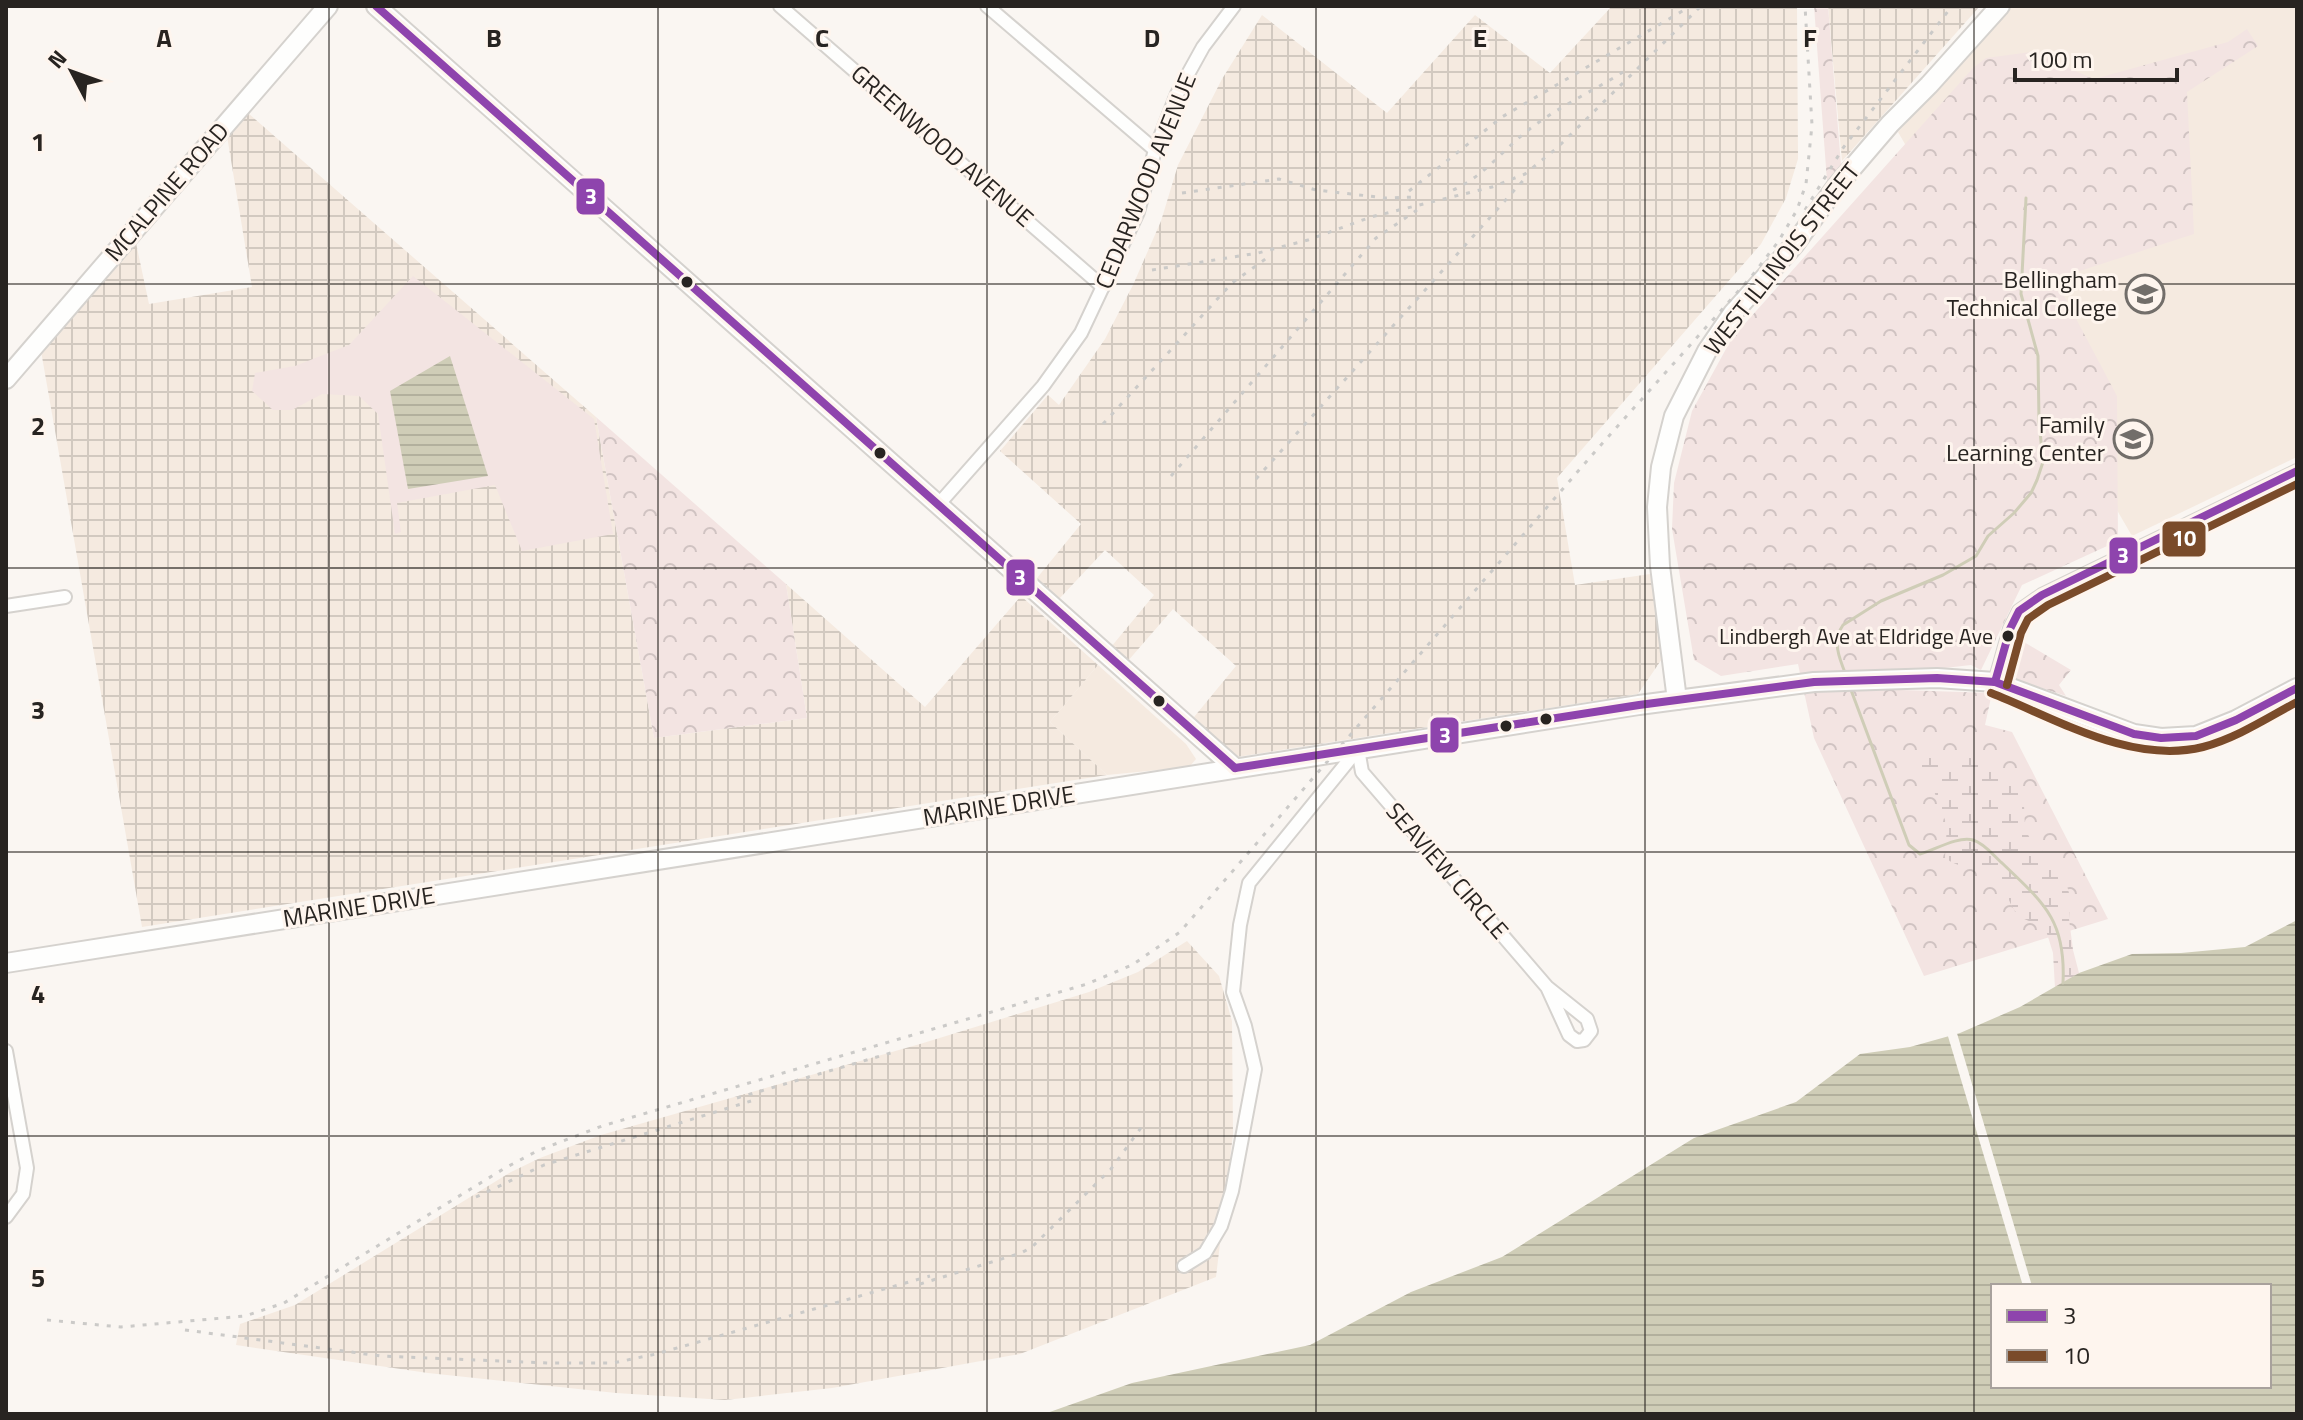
<svg xmlns="http://www.w3.org/2000/svg" width="2303" height="1420" font-family="'Titillium Web',sans-serif">
	<defs>
		<pattern id="industrial-grid" width="8" height="8" patternUnits="userSpaceOnUse" patternTransform="scale(2)"><rect width="8" height="8" fill="#f5eae0"/><path d="M0 4h8M4 0v8" fill="none" stroke="#d2c9c0"/></pattern>
		<pattern id="forest-crowns" width="20" height="18" patternUnits="userSpaceOnUse" patternTransform="scale(2)"><rect width="20" height="18" fill="#f3e4e2"/><path d="M2 6a3 3 0 1 1 6 0M12 15a3 3 0 1 1 6 0" fill="none" stroke="#d0c3c2"/></pattern>
		<pattern id="wetland-marsh" width="20" height="14" patternUnits="userSpaceOnUse" patternTransform="scale(2)"><rect width="20" height="14" fill="#f3e4e2"/><path d="M1 5h8M5 5V1M11 12h8M15 12V8" fill="none" stroke="#d0c3c2"/></pattern>
		<pattern id="water-rules" width="6" height="5" patternUnits="userSpaceOnUse" patternTransform="scale(2)"><rect width="6" height="5" fill="#cfcdb7"/><path d="M0 2.5h6" fill="none" stroke="#b2b09d"/></pattern>
	</defs>
	<rect width="100%" height="100%" fill="#faf6f2"/>
	<g fill="#f5eae0">
		<path d="M2010,6H2297V457L2132,536L1898,132Z"/>
		<path d="M1098,665L1186,744L1196,759L1189,767L1107,775L1050,722Z"/>
	</g>
	<g fill="url(#industrial-grid)">
		<path d="M1612,6H1797L1798,159L1786,198L1761,244L1557,478L1575,585L1650,574L1664,656L1638,694L1237,757L1194,717L1236,666L1173,609L1127,662L1111,647L1154,595L1105,550L1059,599L1037,578L1081,524L1000,451L1048,395L1059,405L1105,339L1133,285L1161,221L1178,165L1222,79L1262,15L1387,113L1475,15L1550,73Z"/>
		<path d="M1828,6H1980L1842,161Z"/>
		<path d="M248,113L596,417L654,738L807,718L786,584L925,707L1021,596L1098,665L1050,722L1107,775L142,927L41,351L136,243L149,304L252,287L227,136Z"/>
		<path d="M1187,941L1219,976L1232,1021L1233,1134L1216,1277L1020,1354L832,1388L725,1400L616,1393L428,1373L236,1345L240,1324L295,1305L511,1172L540,1158L601,1135L920,1044L1089,992L1138,972Z"/>
	</g>
	<path fill="#f3e4e2" d="M413,276L594,419L613,534L522,551L495,485L397,503L401,532L395,534L378,414L359,396L322,394L292,410H273L252,391L255,373L295,366L349,345Z"/>
	<g fill="url(#forest-crowns)">
		<path d="M1814,6H1828L1841,165L1827,181Z"/>
		<path d="M2247,29L2258,46L2187,92L2194,234L2055,279L2117,396L2118,541L2022,585L1981,670L1971,665L1901,673V690L1992,693L1985,725L2012,732L2108,919L1924,976L1814,738L1798,664L1721,676L1694,660L1672,529L1674,483L1692,411L1732,338L1973,68L1986,58L2031,52L2094,79L2228,42Z"/>
		<path d="M596,417L786,584L807,718L654,738Z"/>
		<path d="M2019,639L2071,670L2059,685L2066,696L2009,677L2013,643Z"/>
	</g>
	<path fill="url(#wetland-marsh)" d="M1932,750L1952,758L1969,753L1987,754L2016,784L2024,805L2025,829L2034,846L2056,859L2065,878L2070,897L2069,919L2073,950L2079,973L2055,988L2053,953L2044,924C2004,921 2014,893 1996,880C1980,867 1956,869 1945,857L1947,825L1927,773L1917,762L1920,753Z"/>
	<g fill="url(#water-rules)" fill-rule="evenodd">
		<path d="M450,356L488,476L408,489L390,391Z"/>
		<path d="M2297,920V1414H1044L1132,1383L1310,1345L1411,1292L1502,1257L1694,1138L1796,1102L1860,1054L1910,1047L1960,1033L2020,1007L2079,973L2132,954L2181,953L2245,947ZM1993,1286H2269V1386H1993Z"/>
	</g>
	<path fill="#faf6f2" d="M1956,1030L2032,1286H2023L1947,1033Z"/>
	<g fill="none" stroke-linecap="round" stroke-linejoin="round">
		<g stroke="#cfcdb7" stroke-width="3">
			<path d="M1846,675C1839,658 1832,641 1843,625L1881,601L1943,575L1976,556L1988,536L2014,513L2031,493L2037,480L2043,462L2039,421L2038,356L2021,294L2026,198"/>
			<path d="M1851,690L1909,845L1920,854C1935,850 1957,836 1973,840C1984,843 1994,856 2002,863C2045,904 2066,921 2063,983"/>
		</g>
		<defs>
			<g id="street">
				<path d="M780,6L1103,287"/>
				<path d="M987,6L1155,150"/>
				<path d="M938,505L1043,386L1081,333L1138,212L1155,150L1177,94L1203,47L1234,6"/>
				<path d="M6,606L65,597"/>
				<path d="M1995,682L2010,629L2019,611L2042,595L2297,471"/>
				<path d="M1358,749L1362,772L1547,987L1569,1035L1577,1041L1584,1040L1591,1031L1587,1019L1547,987"/>
				<path d="M6,1051L27,1168L23,1194L6,1217"/>
				<path d="M1184,1266L1205,1253L1221,1226L1232,1191L1255,1069L1245,1026L1233,992L1240,925L1249,883L1358,749"/>
			</g>
			<g id="secondary">
				<path d="M376,6L1235,768"/>
				<path d="M6,379L328,6"/>
				<path d="M1677,700L1660,566L1657,507L1661,467L1674,416L1707,351L1733,313L1794,245L1836,187L1890,124L1929,85L2000,6"/>
				<path d="M6,963L1639,705L1814,682L1937,678L1995,682L2134,734L2161,738L2196,736L2236,720L2297,688"/>
			</g>
		</defs>
		<use href="#street" stroke="#d5d2ce" stroke-width="16"/>
		<use href="#secondary" stroke="#d5d2ce" stroke-width="22"/>
		<use href="#street" stroke="#fefefd" stroke-width="12"/>
		<use href="#secondary" stroke="#fefefd" stroke-width="18"/>
		<g stroke="#cbcac8" stroke-width="3" stroke-dasharray="4 8" stroke-linecap="butt">
			<path d="M1453,190C1485,176 1504,148 1531,128C1560,106 1593,91 1623,72"/>
			<path d="M1409,191L1502,117L1691,6"/>
			<path d="M1182,193L1279,179L1316,190L1386,198L1417,197"/>
			<path d="M1805,210L1843,148L1952,6"/>
			<path d="M1152,270L1258,253L1308,240L1371,217L1492,187L1525,174L1558,147L1701,6"/>
			<path d="M1103,424L1232,283L1271,255"/>
			<path d="M1171,476L1376,238L1417,210"/>
			<path d="M1256,479L1528,175"/>
			<path d="M737,1098L894,1052"/>
			<path d="M476,1197L544,1165L751,1101"/>
			<path d="M920,1284L1021,1253L1032,1247L1111,1169L1143,1125"/>
			<path d="M47,1320L121,1327L245,1316L284,1303L505,1168L537,1151L602,1126L1087,984L1132,965L1180,932L1599,447L1751,277L1778,242L1797,210L1806,184L1812,125L1805,6"/>
			<path d="M185,1330L381,1356L549,1363H613L656,1354L930,1276"/>
		</g>
		<defs>
			<g id="bus-1">
				<path d="M376,6L1235,768"/>
				<path d="M1995,682L2010,629L2019,611L2042,595L2297,471"/>
				<path d="M1235,768L1639,705L1814,682L1937,678L1995,682L2134,734L2161,738L2196,736L2236,720L2297,688"/>
			</g>
			<g id="bus-2">
				<path d="M2007,685L2021,633L2028,619L2048,605L2297,484"/>
				<path d="M1991,693C2055,718 2131,765 2203,747C2237,738 2267,718 2297,702"/>
			</g>
		</defs>
		<use href="#bus-1" stroke="#fef5ee" stroke-width="14"/>
		<use href="#bus-2" stroke="#fef5ee" stroke-width="14"/>
		<use href="#bus-1" stroke="#8e44ad" stroke-width="8"/>
		<use href="#bus-2" stroke="#7a4b2a" stroke-width="8"/>
	</g>
	<path fill="none" stroke="#282421" stroke-width="2" stroke-opacity="0.55" d="M329,6V1414M658,6V1414M987,6V1414M1316,6V1414M1645,6V1414M1974,6V1414M6,284H2297M6,568H2297M6,852H2297M6,1136H2297"/>
	<defs>
		<symbol id="university-ring" viewBox="-11 -11 22 22"><circle r="9.5" fill="#fef5ee" stroke="#726e6a" stroke-width="1.5"/><path d="M0-5L7-2L0 1L-7-2ZM-4 1L0 2.5L4 1V4Q0 6-4 4Z" fill="#726e6a"/></symbol>
	</defs>
	<g fill-rule="evenodd">
		<use href="#university-ring" x="2123" y="272" width="44" height="44"/>
		<use href="#university-ring" x="2111" y="417" width="44" height="44"/>
	</g>
	<g fill="#282421" stroke="#fef5ee" stroke-width="3">
		<circle cx="687" cy="282" r="7"/>
		<circle cx="880" cy="453" r="7"/>
		<circle cx="2008" cy="636" r="7"/>
		<circle cx="1159" cy="701" r="7"/>
		<circle cx="1546" cy="719" r="7"/>
		<circle cx="1506" cy="726" r="7"/>
	</g>
	<g text-anchor="middle" stroke-width="6" stroke-linejoin="round" paint-order="stroke">
		<g font-size="22" fill="#282421" stroke="#fef5ee" text-anchor="end">
			<text x="1993" y="644">Lindbergh Ave at Eldridge Ave</text>
		</g>
		<g font-size="24" fill="#282421" stroke="#fef5ee">
			<text transform="translate(942 146) rotate(41)" y="8">GREENWOOD AVENUE</text>
			<text transform="translate(1146 181) rotate(-68)" y="8">CEDARWOOD AVENUE</text>
			<text transform="translate(167 192) rotate(-49)" y="8">MCALPINE ROAD</text>
			<text transform="translate(1782 259) rotate(-52)" y="8">WEST ILLINOIS STREET</text>
			<text transform="translate(999 806) rotate(-9)" y="8">MARINE DRIVE</text>
			<text transform="translate(1447 871) rotate(49)" y="8">SEAVIEW CIRCLE</text>
			<text transform="translate(359 907) rotate(-9)" y="8">MARINE DRIVE</text>
		</g>
		<g font-size="24" fill="#282421" stroke="#fef5ee" text-anchor="end">
			<text x="2117" y="288">Bellingham<tspan x="2117" dy="28">Technical College</tspan></text>
			<text x="2105" y="433">Family<tspan x="2105" dy="28">Learning Center</tspan></text>
		</g>
	</g>
	<g font-size="26" text-anchor="middle" font-weight="bold" fill="#282421" stroke="#fef5ee" stroke-width="6" stroke-linejoin="round" paint-order="stroke">
		<text x="164" y="47">A</text>
		<text x="494" y="47">B</text>
		<text x="822" y="47">C</text>
		<text x="1152" y="47">D</text>
		<text x="1480" y="47">E</text>
		<text x="1810" y="47">F</text>
		<text x="38" y="151">1</text>
		<text x="38" y="435">2</text>
		<text x="38" y="719">3</text>
		<text x="38" y="1003">4</text>
		<text x="38" y="1287">5</text>
	</g>
	<g stroke="#fef5ee" stroke-width="3">
		<rect x="575" y="177" width="31" height="39" rx="8" fill="#8e44ad"/>
		<rect x="2161" y="520" width="46" height="38" rx="8" fill="#7a4b2a"/>
		<rect x="2108" y="536" width="31" height="39" rx="8" fill="#8e44ad"/>
		<rect x="1005" y="558" width="31" height="39" rx="8" fill="#8e44ad"/>
		<rect x="1429" y="716" width="31" height="38" rx="8" fill="#8e44ad"/>
	</g>
	<g font-size="22" text-anchor="middle" font-weight="bold" fill="#fff">
		<text x="591" y="204">3</text>
		<text x="2184" y="546">10</text>
		<text x="2123" y="563">3</text>
		<text x="1020" y="585">3</text>
		<text x="1445" y="743">3</text>
	</g>
	<rect width="2303" height="1420" fill="none" stroke="#282421" stroke-width="16"/>
	<rect x="1991" y="1284" width="280" height="104" fill="#fef5ee" stroke="#a8a19c" stroke-width="2"/>
	<rect x="2007" y="1310" width="40" height="12" fill="#8e44ad" stroke="#a8a19c" stroke-width="2"/>
	<text x="2063" y="1324" font-size="24" fill="#282421">3</text>
	<rect x="2007" y="1350" width="40" height="12" fill="#7a4b2a" stroke="#a8a19c" stroke-width="2"/>
	<text x="2063" y="1364" font-size="24" fill="#282421">10</text>
	<g transform="translate(72 72) rotate(311)" stroke="#fef5ee" stroke-width="6" paint-order="stroke">
	<path d="M0-6L14 30L0 20L-14 30Z" fill="#282421"/>
	<text y="-12" font-size="22" font-weight="bold" text-anchor="middle" fill="#282421">N</text>
	</g>
	<path d="M2015 68v12h162v-12" fill="none" stroke="#282421" stroke-width="4"/>
	<text x="2027" y="68" font-size="24" fill="#282421" stroke="#fef5ee" stroke-width="6" paint-order="stroke">100 m</text>
</svg>
